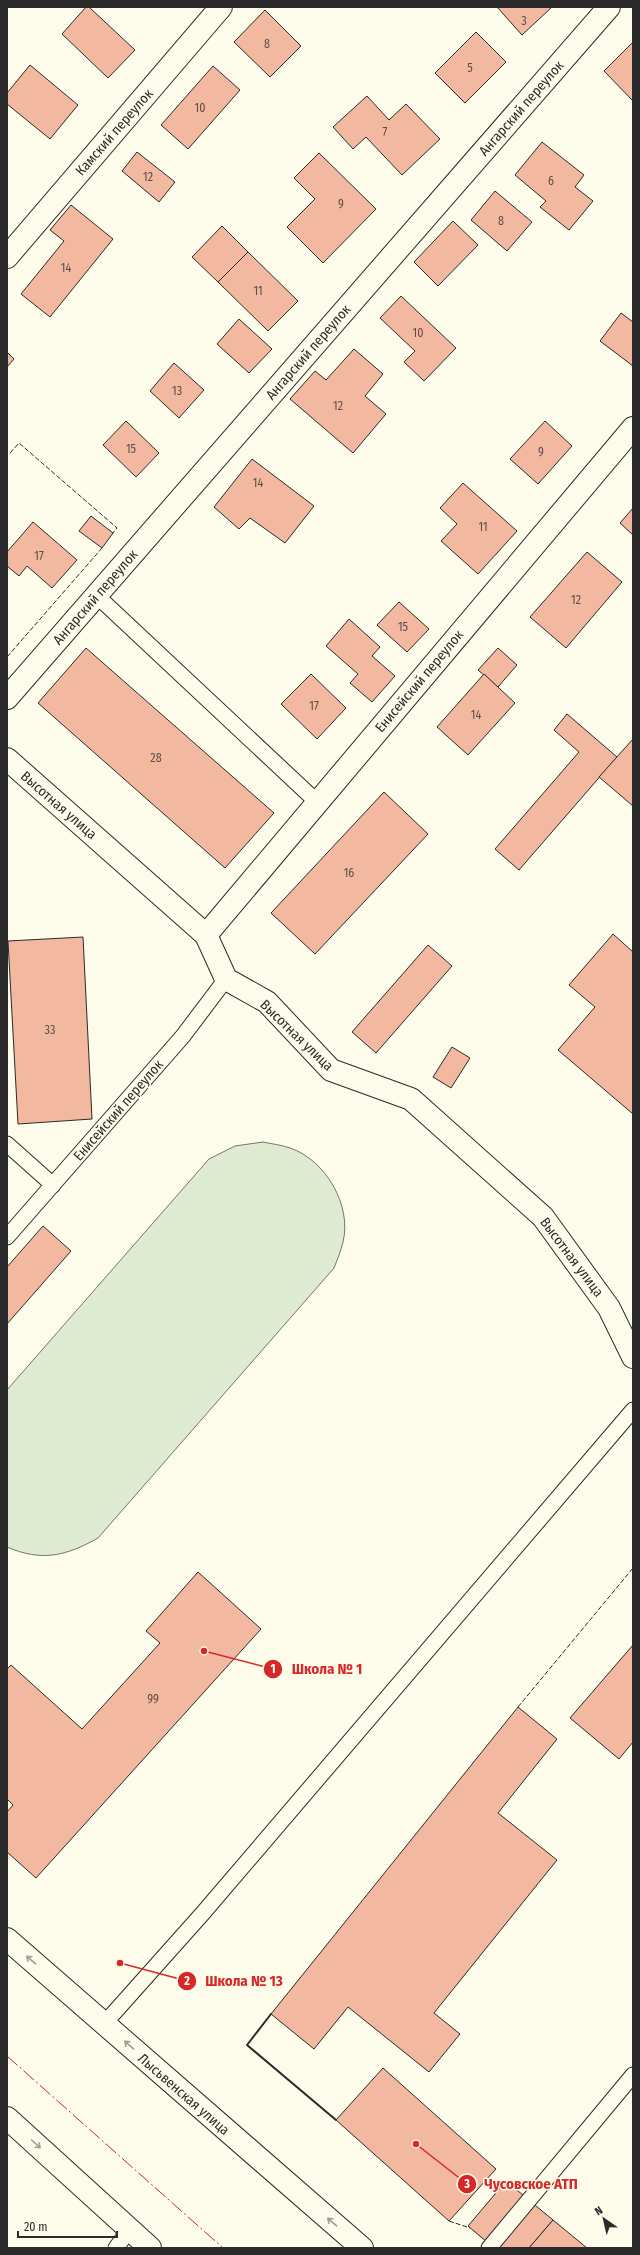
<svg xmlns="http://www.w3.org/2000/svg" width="640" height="2255" font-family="'Fira Sans Condensed',sans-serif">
	<rect width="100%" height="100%" fill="#fdfbea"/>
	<path fill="#deebd1" stroke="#74746e" d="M263,1142C272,1144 282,1145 290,1148C326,1160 352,1206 343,1242C341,1251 337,1260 334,1268L98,1538C66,1556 42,1562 7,1547V1390L209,1159L235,1146Z"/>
	<g fill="#f2b8a0" stroke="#2b2b2b">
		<path d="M86,7H89L135,50L108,78L62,34Z"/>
		<path d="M497,7H552L522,35Z"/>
		<path d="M265,10L301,46L270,77L234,42Z"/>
		<path d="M476,32L506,62L465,103L435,73Z"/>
		<path d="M632,43L633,44V101L604,71Z"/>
		<path d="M30,65L78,105L50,139L7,104V93Z"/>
		<path d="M213,66L240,90L188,149L161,125Z"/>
		<path d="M367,96L389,120L406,104L440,139L402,175L366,137L353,149L333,127Z"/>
		<path d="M542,142L584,175L575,187L593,201L569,230L540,207L546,201L515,175Z"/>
		<path d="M137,152L175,182L159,202L122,171Z"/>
		<path d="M319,153L376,209L323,263L287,227L315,199L294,178Z"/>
		<path d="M495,191L532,222L507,251L471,220Z"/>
		<path d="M71,205L113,239L50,317L21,294L64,241L50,230Z"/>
		<path d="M453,221L478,245L438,286L414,262Z"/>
		<path d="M222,226L248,252L218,282L192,257Z"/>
		<path d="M248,252L298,301L268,331L218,282Z"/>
		<path d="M401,296L456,348L424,381L404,362L415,351L380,318Z"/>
		<path d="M621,313L633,322V366L600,341Z"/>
		<path d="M239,319L272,349L249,373L217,344Z"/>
		<path d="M354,349L383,374L365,396L386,414L353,453L290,399L315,371L326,380Z"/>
		<path d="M7,352L14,359L7,367Z"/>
		<path d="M174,363L204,390L179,418L150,391Z"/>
		<path d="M126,421L159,453L136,477L103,445Z"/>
		<path d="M545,421L572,446L538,484L510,459Z"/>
		<path d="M252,459L314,506L285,543L250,518L239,529L214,507Z"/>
		<path d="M463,483L517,531L478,574L441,541L457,524L440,508Z"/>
		<path d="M633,508V535L620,523Z"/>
		<path d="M91,516L113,533L102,548L79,531Z"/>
		<path d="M33,522L77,560L52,588L27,566L19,576L7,566V552Z"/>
		<path d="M587,552L622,582L566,648L530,617Z"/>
		<path d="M399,602L429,629L407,652L377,625Z"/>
		<path d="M349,619L380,647L372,656L395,676L372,702L350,683L358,674L326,646Z"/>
		<path d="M86,648L274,813L225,868L38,703Z"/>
		<path d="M498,648L517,665L498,687L478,670Z"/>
		<path d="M311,674L346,708L317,739L281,704Z"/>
		<path d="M484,674L515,703L468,755L437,727Z"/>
		<path d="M567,714L617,757L519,870L495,849L579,752L554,730Z"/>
		<path d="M633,739V806L599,777Z"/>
		<path d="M384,792L428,834L315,954L271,913Z"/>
		<path d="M613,934L633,952V1114L558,1050L595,1007L569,985Z"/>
		<path d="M83,937L92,1119L18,1124L8,941Z"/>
		<path d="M428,945L452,966L376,1053L352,1032Z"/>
		<path d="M452,1047L470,1058L451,1088L433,1077Z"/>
		<path d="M43,1226L71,1251L7,1324V1267Z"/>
		<path d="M198,1572L261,1629L36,1878L7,1852V1812L13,1805L7,1799V1669L11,1665L82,1729L160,1643L146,1631Z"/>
		<path d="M633,1645V1742L619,1759L570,1718Z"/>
		<path d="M518,1707L557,1739L498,1813L557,1860L434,2013L460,2034L429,2072L348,2007L314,2049L271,2014Z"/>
		<path d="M383,2068L496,2169L449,2221L336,2120Z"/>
		<path d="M506,2181L553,2220L529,2248H494L468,2226Z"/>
		<path d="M553,2220L587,2248H529Z"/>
	</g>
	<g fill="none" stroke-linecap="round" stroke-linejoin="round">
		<defs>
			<g id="lane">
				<path d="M96,595L317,802"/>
				<path d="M7,1144L53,1185"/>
				<path d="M7,1237L183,1036L226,979"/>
				<path d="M104,2024L203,1913L633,1410"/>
				<path d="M116,2248L129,2230"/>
				<path d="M489,2248L633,2075"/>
			</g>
			<g id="street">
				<path d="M7,257L221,7"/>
				<path d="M7,698L609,7"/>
				<path d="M7,759L206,935L226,979L267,1002L331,1070L411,1099L543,1217L609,1308L633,1357"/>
				<path d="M206,935L633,428"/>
			</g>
			<g id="primary">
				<path d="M7,1939L362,2248"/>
				<path d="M7,2118L150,2248"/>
			</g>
		</defs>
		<use href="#lane" stroke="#2b2b2b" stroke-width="17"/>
		<use href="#street" stroke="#2b2b2b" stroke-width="24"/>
		<use href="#primary" stroke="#2b2b2b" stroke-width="24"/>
		<use href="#lane" stroke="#fdfbea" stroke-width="15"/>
		<use href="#street" stroke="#fdfbea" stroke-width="22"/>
		<use href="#primary" stroke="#fdfbea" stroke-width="22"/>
		<g stroke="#2b2b2b" stroke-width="1" stroke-dasharray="5 2" stroke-linecap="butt">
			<path d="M10,453L19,443L117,528L113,533"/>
			<path d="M7,657L102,548"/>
			<path d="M518,1707L633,1568"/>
			<path d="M449,2221L470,2228"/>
		</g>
		<path stroke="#2b2b2b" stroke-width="2" d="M271,2014L247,2045L336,2120"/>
		<path stroke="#c62828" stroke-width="1" stroke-dasharray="14 3 2 3" stroke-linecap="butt" d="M7,2056L223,2248"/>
	</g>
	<defs><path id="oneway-shaft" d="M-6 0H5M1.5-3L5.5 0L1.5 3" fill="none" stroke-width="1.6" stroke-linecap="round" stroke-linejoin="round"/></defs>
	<g stroke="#9e9d94">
		<use href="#oneway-shaft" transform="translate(31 1960) rotate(-139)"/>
		<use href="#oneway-shaft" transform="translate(129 2045) rotate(-139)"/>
		<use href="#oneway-shaft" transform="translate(36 2144) rotate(42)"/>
		<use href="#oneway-shaft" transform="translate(332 2222) rotate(-139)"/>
	</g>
	<g text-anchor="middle" stroke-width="3" stroke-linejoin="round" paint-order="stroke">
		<g font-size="12" fill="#5d4e48">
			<text x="524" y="25">3</text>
			<text x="267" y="48">8</text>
			<text x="470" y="72">5</text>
			<text x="200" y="112">10</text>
			<text x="385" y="136">7</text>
			<text x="148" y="181">12</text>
			<text x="551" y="185">6</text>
			<text x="341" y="208">9</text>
			<text x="501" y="225">8</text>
			<text x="66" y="272">14</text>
			<text x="258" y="295">11</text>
			<text x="418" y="337">10</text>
			<text x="177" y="395">13</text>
			<text x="338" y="410">12</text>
			<text x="131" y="453">15</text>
			<text x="541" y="456">9</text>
			<text x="258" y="487">14</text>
			<text x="483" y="531">11</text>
			<text x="39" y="560">17</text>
			<text x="576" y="604">12</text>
			<text x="403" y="631">15</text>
			<text x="314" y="710">17</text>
			<text x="476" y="719">14</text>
			<text x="156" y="762">28</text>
			<text x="349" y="877">16</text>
			<text x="50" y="1034">33</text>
			<text x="153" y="1703">99</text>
		</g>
		<g font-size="14" fill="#2b2b2b" stroke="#fdfbea">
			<text transform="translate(521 108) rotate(-49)" y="5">Ангарский переулок</text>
			<text transform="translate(114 132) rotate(-49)" y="5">Камский переулок</text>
			<text transform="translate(308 352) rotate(-49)" y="5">Ангарский переулок</text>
			<text transform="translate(95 597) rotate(-49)" y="5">Ангарский переулок</text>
			<text transform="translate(419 681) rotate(-50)" y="5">Енисейский переулок</text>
			<text transform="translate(59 805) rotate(41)" y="5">Высотная улица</text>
			<text transform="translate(297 1035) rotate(44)" y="5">Высотная улица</text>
			<text transform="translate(118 1110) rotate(-49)" y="5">Енисейский переулок</text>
			<text transform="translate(572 1257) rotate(53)" y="5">Высотная улица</text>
			<text transform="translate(184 2094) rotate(41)" y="5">Лысьвенская улица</text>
		</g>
	</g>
	<path fill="none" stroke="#d62828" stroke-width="1.5" d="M204 1651L273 1669M120 1963L187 1981M416 2144L467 2184"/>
	<g fill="#d62828" stroke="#fdfbea" stroke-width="1.5">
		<circle cx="204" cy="1651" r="4"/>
		<circle cx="120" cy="1963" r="4"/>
		<circle cx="416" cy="2144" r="4"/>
		<circle cx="273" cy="1669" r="10"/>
		<circle cx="187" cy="1981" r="10"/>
		<circle cx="467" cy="2184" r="10"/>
	</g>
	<g font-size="12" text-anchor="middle" font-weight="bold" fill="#fff">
		<text x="273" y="1673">1</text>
		<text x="187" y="1985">2</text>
		<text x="467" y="2188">3</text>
	</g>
	<g font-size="15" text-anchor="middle" font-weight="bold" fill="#d62828" stroke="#fdfbea" stroke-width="3" stroke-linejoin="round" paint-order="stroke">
		<text x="327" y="1674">Школа № 1</text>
		<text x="244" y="1986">Школа № 13</text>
		<text x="531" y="2189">Чусовское АТП</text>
	</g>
	<rect width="640" height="2255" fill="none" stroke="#2b2b2b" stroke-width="16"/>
	<g transform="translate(604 2219) rotate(326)" stroke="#fdfbea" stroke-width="3" paint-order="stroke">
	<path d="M0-3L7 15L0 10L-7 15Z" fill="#2b2b2b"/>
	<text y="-6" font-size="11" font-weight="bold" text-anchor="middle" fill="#2b2b2b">N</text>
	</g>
	<path d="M18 2231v6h99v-6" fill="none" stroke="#2b2b2b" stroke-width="2"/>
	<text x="24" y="2231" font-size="12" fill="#2b2b2b" stroke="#fdfbea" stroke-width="3" paint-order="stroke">20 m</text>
</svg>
